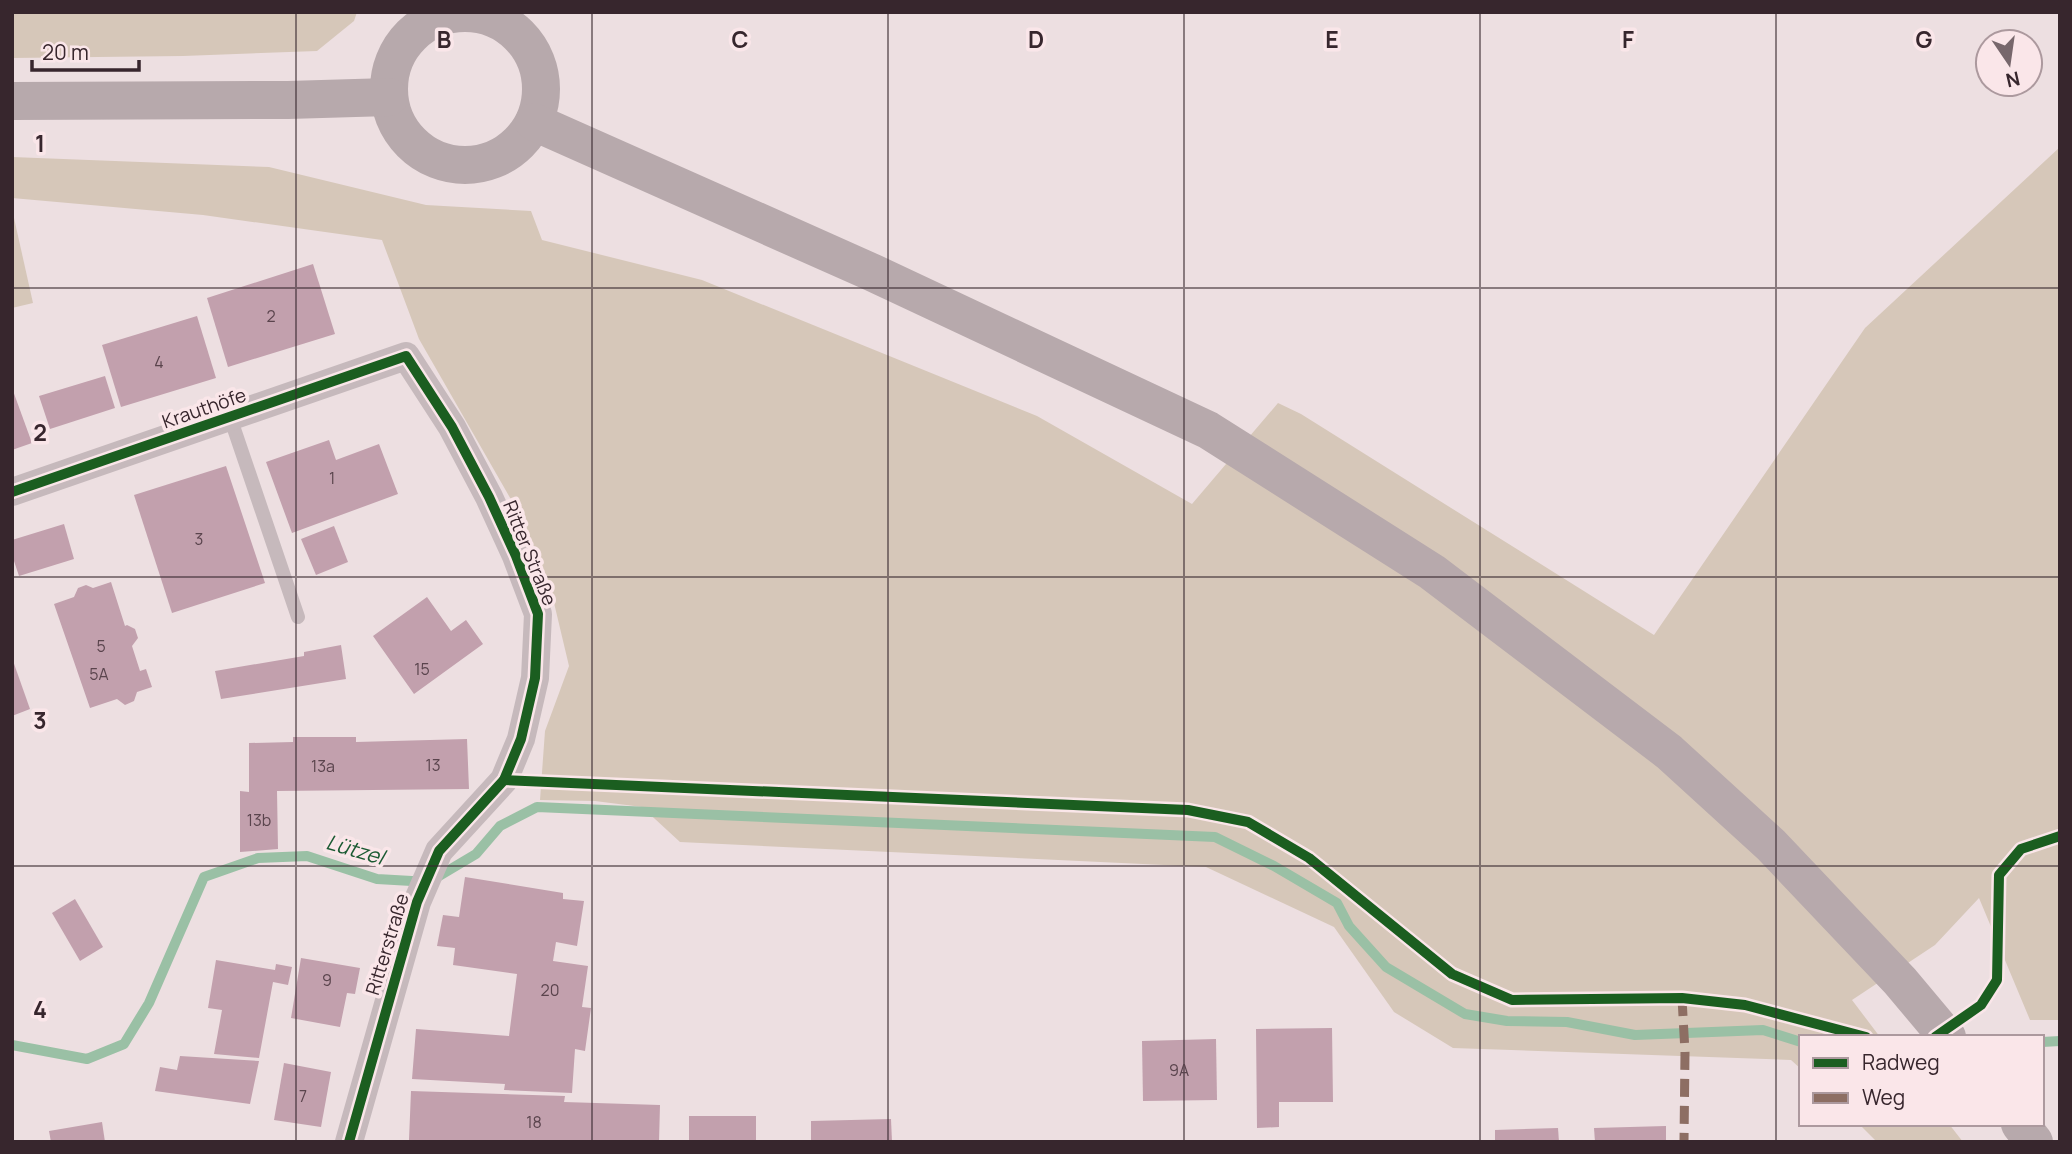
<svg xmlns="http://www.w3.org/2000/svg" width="2072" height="1154" font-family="Manrope,sans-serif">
	<rect width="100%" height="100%" fill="#eddfe1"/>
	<g fill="#d6c7b9">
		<path d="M12,12H357L354,21L317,51L183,56L12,58Z"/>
		<path d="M2060,147V1020H2030L1979,898L1935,945L1852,1000L1880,1037H1801V1069L1791,1060L1453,1048L1394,1012L1334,927L1206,867L680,842L642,807L595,801L540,800L545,731L569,666L550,586L517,510L419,339L382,240L203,215L12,198V157L269,167L426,205L531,211L542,240L702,280L1037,416L1192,504L1278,403L1301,414L1654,635L1865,328Z"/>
		<path d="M12,209L33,303L12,308Z"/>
		<path d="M1859,1124H1949L1963,1142H1877Z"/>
	</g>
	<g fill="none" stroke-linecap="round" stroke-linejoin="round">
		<g stroke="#9ac0a5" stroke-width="10">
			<path d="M2042,1042L2060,1041"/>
			<path d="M12,1045L87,1059L124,1044L149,1003L204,877L258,858L307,856L377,879L429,882L476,854L500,826L537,807L1215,837L1274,866L1337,903L1349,926L1386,967L1465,1014L1507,1021L1567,1022L1635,1035L1763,1030L1801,1042"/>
		</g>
	</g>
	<g fill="#c2a0ad">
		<path d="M313,264L335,334L228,367L207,298Z"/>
		<path d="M197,316L216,378L121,407L102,345Z"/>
		<path d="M105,376L115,408L50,429L39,396Z"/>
		<path d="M12,388L32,443L12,450Z"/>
		<path d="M329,440L336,460L379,444L398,494L292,533L266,462Z"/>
		<path d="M226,466L265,583L172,613L134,495Z"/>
		<path d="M64,524L74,559L19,576L12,555V540Z"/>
		<path d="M334,526L348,562L316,575L301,539Z"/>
		<path d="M111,582L125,626L127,625L135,629L138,638L132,646L140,671L146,669L152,687L137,692L134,701L125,705L117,699L90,708L54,604L74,597L78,588L86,585L93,588Z"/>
		<path d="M427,597L451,631L466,620L483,644L414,694L373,636Z"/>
		<path d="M341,645L346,679L221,699L215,671L304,656V652Z"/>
		<path d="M12,658L30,709L12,716Z"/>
		<path d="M293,737H356V742L467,739L469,789L277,791L278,849L240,852V791L249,792V743L293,742Z"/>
		<path d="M465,877L563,893V899L584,901L577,946L556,942L553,961L588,966L582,1007L591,1008L585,1051L575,1049L572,1093L504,1090L505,1084L412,1079L416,1029L509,1036L517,974L453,965L455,948L437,946L443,915L459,917Z"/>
		<path d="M75,899L103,947L80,961L52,913Z"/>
		<path d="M301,958L360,968L355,994L347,993L340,1027L291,1018Z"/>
		<path d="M216,960L275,970L276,964L292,967L288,985L273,982L259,1058L214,1054L222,1010L208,1008Z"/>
		<path d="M1332,1028L1333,1102H1279V1127L1257,1128L1256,1029Z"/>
		<path d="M1216,1039L1217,1100L1143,1101L1142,1041Z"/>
		<path d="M180,1056L259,1061L250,1104L155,1091L160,1067L177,1070Z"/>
		<path d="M284,1063L331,1072L321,1127L274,1120Z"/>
		<path d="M411,1091L565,1096L564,1102L660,1105L659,1142L409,1140Z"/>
		<rect x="689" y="1116" width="67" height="26"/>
		<path d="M891,1119L892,1142H811V1121Z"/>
		<path d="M102,1122L105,1142H51L49,1131Z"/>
		<path d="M1666,1126V1142H1595L1594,1128Z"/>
		<path d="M1558,1128L1559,1142H1495V1130Z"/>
	</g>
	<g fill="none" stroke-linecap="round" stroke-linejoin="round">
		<path stroke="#c6b9bc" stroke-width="14" d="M230,417L298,617"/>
		<path stroke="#c6b9bc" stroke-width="28" d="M12,492L406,356L452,427L489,497L516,556L538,614L535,678L521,739L504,780L439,851L417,902L349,1142"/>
		<g stroke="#b7a9ac" stroke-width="38">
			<circle cx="465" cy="89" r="76"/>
			<path d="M12,101L288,100L389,97"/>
			<path d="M534,122L869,271L1208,430L1432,572L1669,752L1771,845L1900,981L1947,1037"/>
			<path d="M2020,1124L2034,1142"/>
		</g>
		<path stroke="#8d6e63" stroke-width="9" stroke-dasharray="18 9" stroke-linecap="butt" d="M1682,998L1685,1052L1684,1142"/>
		<defs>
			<g id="cycleway">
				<path d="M12,492L406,356L452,427L489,497L516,556L538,614L535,678L521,739L504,780L439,851L417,902L349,1142"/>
				<path d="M504,780L1188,810L1248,822L1309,858L1452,974L1512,1000L1682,998L1745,1005L1866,1037"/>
				<path d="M1935,1037L1981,1005L1997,980L1999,875L2021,849L2060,836"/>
			</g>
		</defs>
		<use href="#cycleway" stroke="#fae6e9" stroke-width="15"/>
		<use href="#cycleway" stroke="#1b5e20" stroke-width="10"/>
	</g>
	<path fill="none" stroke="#37262d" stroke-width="2" stroke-opacity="0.55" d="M296,12V1142M592,12V1142M888,12V1142M1184,12V1142M1480,12V1142M1776,12V1142M12,288H2060M12,577H2060M12,866H2060"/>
	<g text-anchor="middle" stroke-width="7" stroke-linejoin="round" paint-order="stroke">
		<g font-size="16" fill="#5a444d">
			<text x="271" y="322">2</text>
			<text x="159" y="368">4</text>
			<text x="332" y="484">1</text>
			<text x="199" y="545">3</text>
			<text x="101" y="652">5</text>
			<text x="422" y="675">15</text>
			<text x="99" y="680">5A</text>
			<text x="433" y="771">13</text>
			<text x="323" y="772">13a</text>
			<text x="259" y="826">13b</text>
			<text x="327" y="986">9</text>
			<text x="550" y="996">20</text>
			<text x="1179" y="1076">9A</text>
			<text x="303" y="1102">7</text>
			<text x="534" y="1128">18</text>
		</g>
		<g font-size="19" fill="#37262d" stroke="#fae6e9">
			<text transform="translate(204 408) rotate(-19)" y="7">Krauthöfe</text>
			<text transform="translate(530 553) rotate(68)" y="7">Ritter Straße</text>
			<text transform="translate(387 944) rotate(-73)" y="7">Ritterstraße</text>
		</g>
		<g font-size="21" font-style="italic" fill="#1a5a32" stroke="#fae6e9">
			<text transform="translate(355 850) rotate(16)" y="7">Lützel</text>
		</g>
	</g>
	<g font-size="23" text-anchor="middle" font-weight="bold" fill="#37262d" stroke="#fae6e9" stroke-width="7" stroke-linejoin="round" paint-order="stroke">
		<text x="444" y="48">B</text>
		<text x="740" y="48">C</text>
		<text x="1036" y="48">D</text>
		<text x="1332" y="48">E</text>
		<text x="1628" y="48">F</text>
		<text x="1924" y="48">G</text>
		<text x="40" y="152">1</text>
		<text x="40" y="441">2</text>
		<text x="40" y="729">3</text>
		<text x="40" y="1018">4</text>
	</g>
	<rect width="2072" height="1154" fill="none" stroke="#37262d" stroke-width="28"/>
	<rect x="1799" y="1035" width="245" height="91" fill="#fae6e9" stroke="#ac999e" stroke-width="2"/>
	<rect x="1813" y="1058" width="35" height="10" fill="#1b5e20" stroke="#ac999e" stroke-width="2"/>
	<text x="1862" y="1070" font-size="21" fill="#37262d">Radweg</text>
	<rect x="1813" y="1093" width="35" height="10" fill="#8d6e63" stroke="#ac999e" stroke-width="2"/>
	<text x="1862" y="1105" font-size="21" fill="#37262d">Weg</text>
	<g transform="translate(2009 63) rotate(167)"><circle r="33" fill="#fae6e9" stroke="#ac999e" stroke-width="2"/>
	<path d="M0-5L12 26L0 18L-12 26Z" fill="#77676c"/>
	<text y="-10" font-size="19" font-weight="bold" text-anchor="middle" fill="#37262d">N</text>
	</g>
	<path d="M32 60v10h107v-10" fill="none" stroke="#37262d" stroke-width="3.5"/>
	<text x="42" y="60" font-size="21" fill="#37262d" stroke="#fae6e9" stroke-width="5" paint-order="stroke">20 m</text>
</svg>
